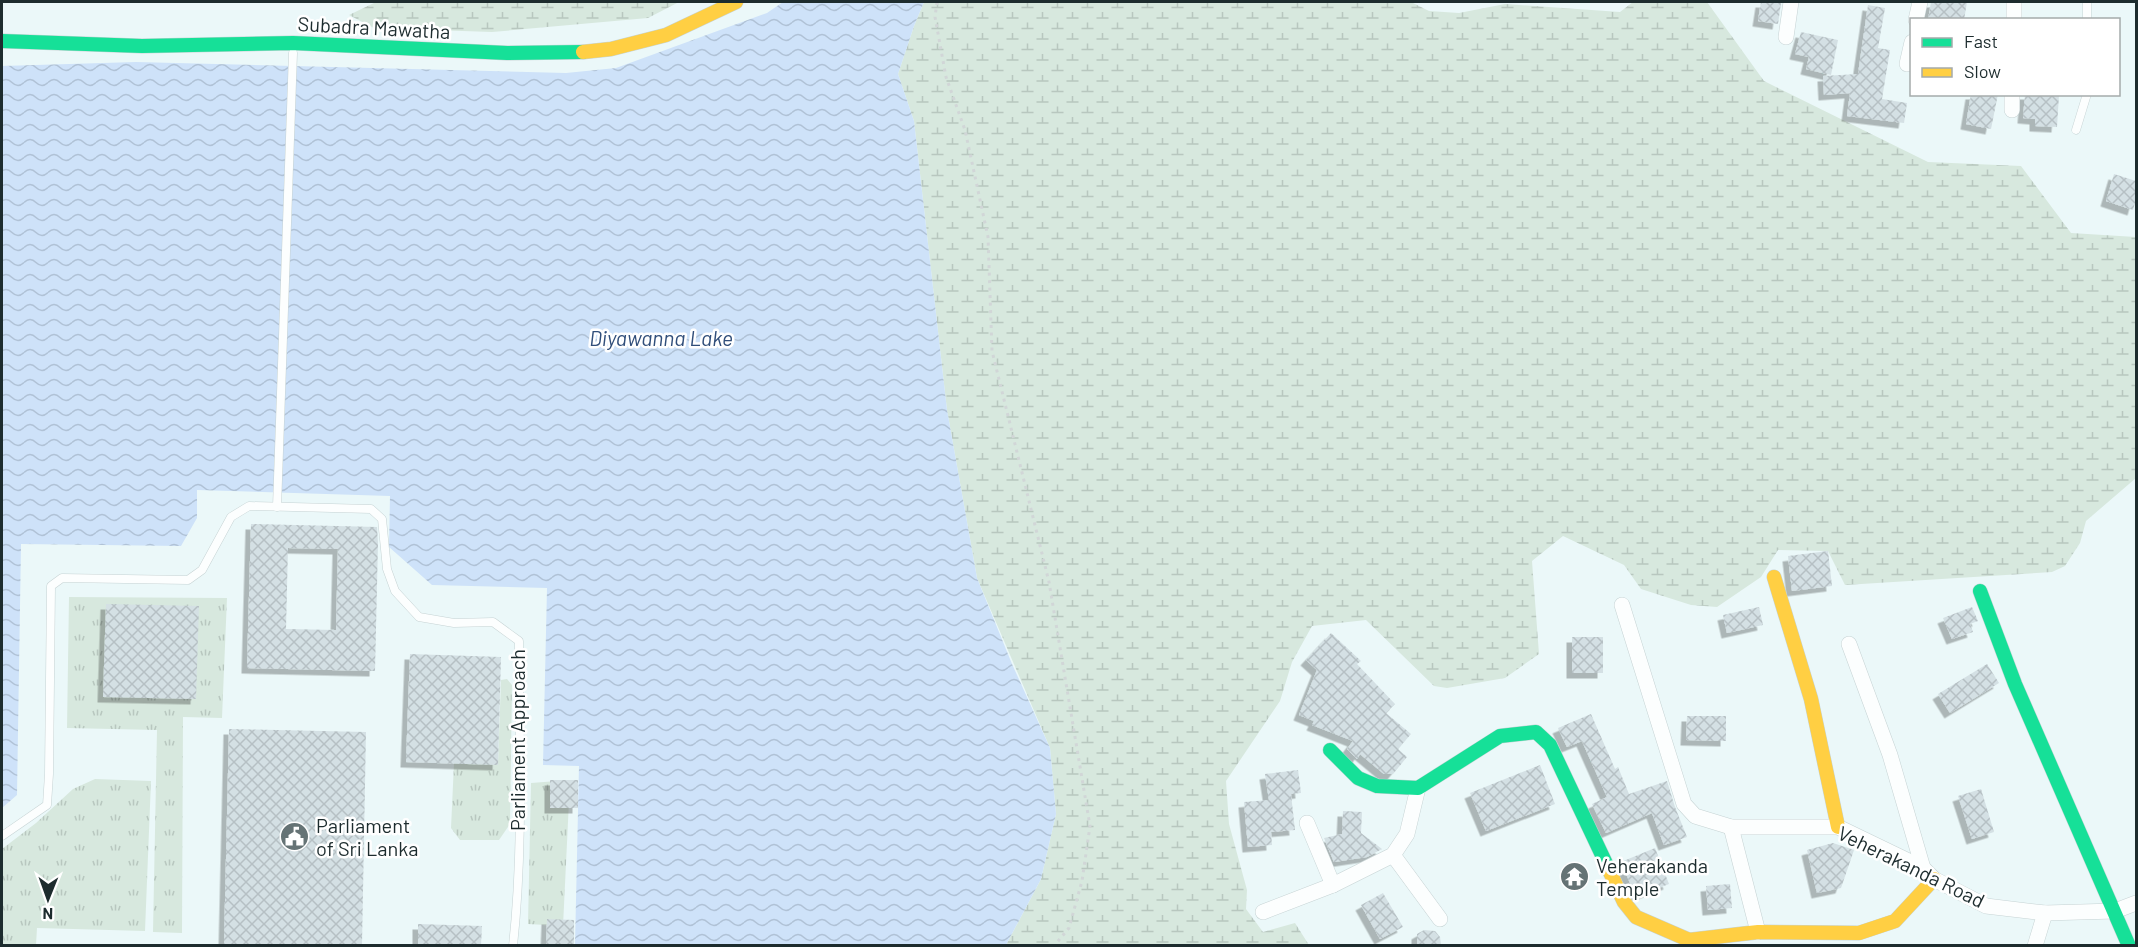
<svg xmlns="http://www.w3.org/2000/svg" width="2138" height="947" font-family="Barlow,sans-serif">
	<defs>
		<pattern id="grass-tufts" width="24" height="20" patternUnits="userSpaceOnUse" patternTransform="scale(1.5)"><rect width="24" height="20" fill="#d7e8de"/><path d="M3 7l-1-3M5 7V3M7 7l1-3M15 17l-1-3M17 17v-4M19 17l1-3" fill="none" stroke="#b8c7bf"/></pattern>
		<pattern id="wetland-marsh" width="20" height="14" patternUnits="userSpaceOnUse" patternTransform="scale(1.5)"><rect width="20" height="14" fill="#d7e8de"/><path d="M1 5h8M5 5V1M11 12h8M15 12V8" fill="none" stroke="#b8c7bf"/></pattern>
		<pattern id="water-waves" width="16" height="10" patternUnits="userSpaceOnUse" patternTransform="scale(1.5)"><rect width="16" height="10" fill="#cee2f9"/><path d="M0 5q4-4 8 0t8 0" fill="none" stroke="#b0c2d6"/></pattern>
		<pattern id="building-cross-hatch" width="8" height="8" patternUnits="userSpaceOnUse" patternTransform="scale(1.5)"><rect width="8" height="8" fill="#d4e0e4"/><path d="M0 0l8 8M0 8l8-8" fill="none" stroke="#b6c0c4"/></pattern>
		<filter id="shadow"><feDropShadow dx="-5.5" dy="5.5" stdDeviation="0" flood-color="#0004"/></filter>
	</defs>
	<rect width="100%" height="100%" fill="#ebf8f9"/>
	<g fill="url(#grass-tufts)">
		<path d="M69,597L227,598L222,718L183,717L182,933L153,932L157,730L67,728Z"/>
		<path d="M507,679L512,685L510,824L499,840H460L451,828L454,763L498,764L501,680Z"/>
		<path d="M95,779L151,781L145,931L37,928L36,945H2V849L36,823L73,789Z"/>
		<path d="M570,780L563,926L528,924L531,783Z"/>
	</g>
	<g fill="url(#wetland-marsh)">
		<path d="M376,2H679L648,18L492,32L374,28L349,15Z"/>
		<path d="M924,2H1411L1429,11L1459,13L1505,4L1620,12L1633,2H1707L1764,81L1928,162L2021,166L2071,233L2136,237V478L2086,521L2080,543L2065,566L2052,572L1845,585L1828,551L1778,550L1761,577L1717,607L1691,605L1641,589L1624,565L1563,536L1532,561L1539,654L1505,678L1447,688L1434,686L1366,620L1312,626L1292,662L1280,701L1226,781L1229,824L1247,890L1246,909L1263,932L1295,923L1309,945H1006L1041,879L1056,814L1050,748L977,578L947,410L914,121L898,74L914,26Z"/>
	</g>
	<path fill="url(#water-waves)" d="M783,2H924L914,26L898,74L914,121L947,410L977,578L1012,664L1050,748L1056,814L1041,879L1006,945H575L579,766L543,765L547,588L432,585L389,547L390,496L197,490V518L181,546L21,544L17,795L2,808V66L136,62L566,73L616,68L767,13Z"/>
	<g fill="url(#building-cross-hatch)" fill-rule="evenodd" filter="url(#shadow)">
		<path d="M1761,2L1781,3L1778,24L1758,21Z"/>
		<path d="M1931,2H1967L1964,20H1928Z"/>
		<path d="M1868,5L1885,8L1878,48L1890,50L1882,99L1907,103L1904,123L1847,116L1850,93L1824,95L1823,76L1858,74Z"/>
		<path d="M1801,32L1838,40L1831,75L1806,69L1809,57L1795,54Z"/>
		<path d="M1971,94H1998L1991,129L1966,124Z"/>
		<path d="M2025,94L2059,95L2057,127L2035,126V119L2023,118Z"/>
		<path d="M2114,174L2136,181V199L2133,210L2106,201Z"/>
		<path d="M251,524L377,527L378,543L375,671L247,668ZM288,548L338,549L336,630L286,629Z"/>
		<path d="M1828,551L1832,586L1792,591L1788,556Z"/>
		<path d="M106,604L199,606L196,699L103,697Z"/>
		<path d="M1759,607L1763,625L1727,633L1723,615Z"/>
		<path d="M1972,607L1978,621L1970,624L1973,632L1952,639L1943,618Z"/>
		<path d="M1331,633L1361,661L1357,664L1395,704L1386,713L1411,734L1398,749L1407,757L1393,774H1384L1360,754L1357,759L1347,749L1353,741L1312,725L1314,721L1299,715L1317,670L1306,660Z"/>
		<rect x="1572" y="637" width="31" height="36"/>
		<path d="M410,654L501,657L498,765L406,762Z"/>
		<path d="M1987,664L1999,683L1950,713L1938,694Z"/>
		<path d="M1591,714L1615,769L1618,767L1629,794L1667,781L1675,807L1687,837L1664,845L1652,813L1606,833L1592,804L1607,797L1590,759L1582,741L1567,747L1558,728Z"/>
		<path d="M1687,716H1726V741L1686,740Z"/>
		<path d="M229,729L366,732L362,945H224Z"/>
		<path d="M1540,765L1555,804L1486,831L1470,793Z"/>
		<path d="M1298,770L1301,793L1291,794L1295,830L1271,832L1272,845L1248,847L1244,802L1269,800L1265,774Z"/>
		<rect x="550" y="780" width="28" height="28"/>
		<path d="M1981,789L1994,832L1972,839L1958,796Z"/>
		<path d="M1343,811L1362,812L1361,833L1382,849L1367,857L1334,862L1324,838L1342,834Z"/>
		<path d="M1833,843L1854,850L1841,888L1817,893L1807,850Z"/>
		<path d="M1655,848L1669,884L1636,897L1621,862Z"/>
		<path d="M1730,884L1732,908L1708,910L1706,886Z"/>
		<path d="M1383,893L1403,927L1380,939L1361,905Z"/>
		<path d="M547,919L574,920V945H546Z"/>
		<path d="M418,924L482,926L481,945H418Z"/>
		<path d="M1424,930L1435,931L1440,937L1441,945H1417V934Z"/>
	</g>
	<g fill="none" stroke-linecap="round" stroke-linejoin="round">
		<defs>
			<g id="lane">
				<path d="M2087,2V20"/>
				<path d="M2076,130L2087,94"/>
				<path d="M277,507L293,53"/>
				<path d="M2,836L47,805L49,774L51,586L62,578L188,580L202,570L231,517L249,506L371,509L382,519L387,569L395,591L419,617L454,623L493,622L519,641C519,742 524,845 513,946"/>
			</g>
			<g id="street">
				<path d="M1916,20L1920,2"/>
				<path d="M2014,20V2"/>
				<path d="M1786,37L1791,2"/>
				<path d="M1907,64L1912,42"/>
				<path d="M2012,110V94"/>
				<path d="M1622,605L1684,804L1695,816L1731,827H1838L1923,868L1934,879L1986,906L2045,913L2115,911L2136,903"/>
				<path d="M1849,644L1890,755L1923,868"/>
				<path d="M1307,823L1333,885"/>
				<path d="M1731,827L1758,932"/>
				<path d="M1393,855L1440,919"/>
				<path d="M1263,912L1333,885L1393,855L1407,834L1418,788"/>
				<path d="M2035,946L2045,913"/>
			</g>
			<g id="fast">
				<path d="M2,41L142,46L293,43L507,53L583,52"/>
				<path d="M1980,591L2015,684L2129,946"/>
				<path d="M1330,750L1358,778L1377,786L1418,788L1500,736L1536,732L1550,745L1610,872"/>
			</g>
			<g id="slow">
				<path d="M583,52L611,49L666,35L736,2"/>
				<path d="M1774,577L1811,699L1838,827"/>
				<path d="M1610,872L1624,902L1636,917L1689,940L1758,932L1859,933L1895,921L1934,879"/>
			</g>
		</defs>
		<use href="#lane" stroke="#c6d3d4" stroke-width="9"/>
		<use href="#street" stroke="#c6d3d4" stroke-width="16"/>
		<use href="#fast" stroke="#c6d3d4" stroke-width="15"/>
		<use href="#slow" stroke="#c6d3d4" stroke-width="15"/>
		<path stroke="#d1d6d7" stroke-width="3" stroke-dasharray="3 4.5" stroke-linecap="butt" d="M937,2L935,17L946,77L965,130L988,237L992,351L1049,582L1090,826L1082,881L1069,928L1054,946"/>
		<use href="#lane" stroke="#fcfefe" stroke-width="8"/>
		<use href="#street" stroke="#fcfefe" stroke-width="15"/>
		<use href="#fast" stroke="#16e098" stroke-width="14"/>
		<use href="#slow" stroke="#ffcf43" stroke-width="14"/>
	</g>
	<defs>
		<symbol id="civic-disc" viewBox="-11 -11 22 22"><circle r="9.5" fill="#657375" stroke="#fff"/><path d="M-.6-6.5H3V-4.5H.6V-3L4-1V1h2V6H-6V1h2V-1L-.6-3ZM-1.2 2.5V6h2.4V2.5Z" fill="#fff"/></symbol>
		<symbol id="temple-disc" viewBox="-11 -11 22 22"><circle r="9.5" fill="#657375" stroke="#fff"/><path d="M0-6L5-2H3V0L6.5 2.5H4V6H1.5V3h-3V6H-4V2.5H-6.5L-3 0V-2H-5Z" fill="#fff"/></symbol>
	</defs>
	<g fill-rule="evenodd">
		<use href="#civic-disc" x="278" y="820" width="33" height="33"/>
		<use href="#temple-disc" x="1558" y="860" width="33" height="33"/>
	</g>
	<g text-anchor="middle" stroke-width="5" stroke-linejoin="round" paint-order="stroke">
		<g font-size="20" fill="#1d2c2e" stroke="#fff">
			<text transform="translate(374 28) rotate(3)" y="7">Subadra Mawatha</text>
			<text transform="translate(518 740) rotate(-90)" y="7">Parliament Approach</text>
			<text transform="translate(1911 867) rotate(26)" y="7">Veherakanda Road</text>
		</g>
		<g font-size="20" fill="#1d2c2e" stroke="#fff" text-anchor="start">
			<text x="316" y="833">Parliament<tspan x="316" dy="23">of Sri Lanka</tspan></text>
			<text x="1596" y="873">Veherakanda<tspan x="1596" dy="23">Temple</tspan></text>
		</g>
		<g font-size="21" font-style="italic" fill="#304e7a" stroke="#fff">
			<text x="661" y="346">Diyawanna Lake</text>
		</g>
	</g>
	<rect width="2138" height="947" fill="none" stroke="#1d2c2e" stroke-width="6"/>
	<rect x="1910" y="18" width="210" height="78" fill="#ffffff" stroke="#a5abab" stroke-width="1.5"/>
	<rect x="1922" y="38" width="30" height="9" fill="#16e098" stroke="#a5abab" stroke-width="1.5"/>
	<text x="1964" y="48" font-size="18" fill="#1d2c2e">Fast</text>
	<rect x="1922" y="68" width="30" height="9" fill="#ffcf43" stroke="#a5abab" stroke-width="1.5"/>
	<text x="1964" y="78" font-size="18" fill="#1d2c2e">Slow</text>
	<g transform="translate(48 899) rotate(181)" stroke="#ffffff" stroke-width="4.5" paint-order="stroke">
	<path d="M0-4.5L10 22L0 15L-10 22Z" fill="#1d2c2e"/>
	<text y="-9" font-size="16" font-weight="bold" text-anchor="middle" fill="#1d2c2e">N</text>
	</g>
</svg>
